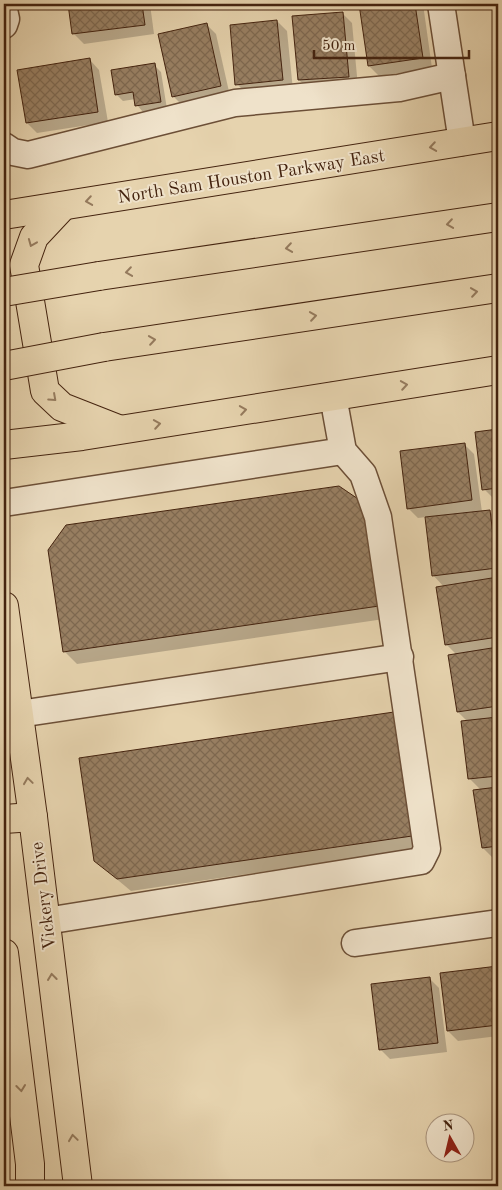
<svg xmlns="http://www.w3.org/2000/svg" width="502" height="1190" font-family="'Old Standard TT',serif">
	<defs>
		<pattern id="building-cross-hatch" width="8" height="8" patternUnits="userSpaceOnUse" patternTransform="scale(1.25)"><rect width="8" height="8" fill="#987f62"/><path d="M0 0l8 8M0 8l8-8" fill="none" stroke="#7e684f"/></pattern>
	</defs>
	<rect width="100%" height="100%" fill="#e6d3ae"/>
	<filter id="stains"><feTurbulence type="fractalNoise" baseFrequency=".004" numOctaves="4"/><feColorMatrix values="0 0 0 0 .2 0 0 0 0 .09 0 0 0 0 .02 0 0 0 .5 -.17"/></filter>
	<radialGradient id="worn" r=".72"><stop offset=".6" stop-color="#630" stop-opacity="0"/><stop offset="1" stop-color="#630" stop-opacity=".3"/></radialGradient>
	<g fill="#0003">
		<path d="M70,4H150L154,34L84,44L74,34Z"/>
		<path d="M360,4H423L432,68L379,76L369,66Z"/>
		<path d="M342,13L352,23L358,87L309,90L299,80Z"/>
		<path d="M277,21L287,31L293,90L247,94L237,84Z"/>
		<path d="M206,24L216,34L230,96L183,106L173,96Z"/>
		<path d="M90,60L99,70L108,122L37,133L27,123Z"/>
		<path d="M154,65L161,72L167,109L143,112L137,105L136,99L123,101L116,94Z"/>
		<path d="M498,430V499H494L484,489L476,433Z"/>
		<path d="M464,444L474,454L482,512L489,511L498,520V857L493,858L483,848L481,790L470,779L468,722L458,712L457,655L446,644L444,587L433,575L426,517L418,518L408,508Z"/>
		<path d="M338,487L391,618L77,664L64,651Z"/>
		<path d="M393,713L424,848L131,891L95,861Z"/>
		<path d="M498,967V1036L458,1041L448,1031L441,974Z"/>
		<path d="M429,978L439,988L447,1052L390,1059L380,1049Z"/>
	</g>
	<g fill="url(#building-cross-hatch)" stroke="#44230f">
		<path d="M68,4H142L145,25L72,34Z"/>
		<path d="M359,4H415L423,58L368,66Z"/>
		<path d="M343,12L349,77L298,80L292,16Z"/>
		<path d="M277,20L283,80L235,85L230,25Z"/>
		<path d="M207,23L221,86L172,97L158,34Z"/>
		<path d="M90,58L98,112L26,123L17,70Z"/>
		<path d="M155,63L161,102L135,106L133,92L115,95L111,70Z"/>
		<path d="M498,429V488L482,490L475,432Z"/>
		<path d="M465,443L472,500L407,509L400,451Z"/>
		<path d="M339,486L364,503L379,606L63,652L48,550L66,525Z"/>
		<path d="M490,510L497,568L432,576L425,517Z"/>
		<path d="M498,577V637L445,645L436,587Z"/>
		<path d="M498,647V706L457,712L448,655Z"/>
		<path d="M394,712L412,836L117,879L94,861L79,758Z"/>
		<path d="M498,717V776L468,779L461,721Z"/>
		<path d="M498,787V846L482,848L473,790Z"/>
		<path d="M498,966V1025L447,1031L440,973Z"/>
		<path d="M430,977L438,1043L379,1050L371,984Z"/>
	</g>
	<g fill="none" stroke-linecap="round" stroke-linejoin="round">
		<defs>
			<g id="minor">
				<path d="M441,4L462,142"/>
				<path d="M4,10L6,19L4,25"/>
				<path d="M4,146L13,152L28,155L235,103L399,88L452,76"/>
				<path d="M4,503L343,451"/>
				<path d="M19,714L400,657"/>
				<path d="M46,921L421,861L427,849L378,517L363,474L343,451L333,396"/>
				<path d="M355,943L498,923"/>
			</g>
			<g id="major">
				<path d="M63,206L34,237L24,265L45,391L62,407L118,429"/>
				<path d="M4,215L498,136"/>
				<path d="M4,445L82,436L498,370"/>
				<path d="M4,606L33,817L78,1186"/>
				<path d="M4,819L33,817"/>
				<path d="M4,953L30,1164V1186"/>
			</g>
			<g id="highway">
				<path d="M99,276L498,217"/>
				<path d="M104,347L498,288"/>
			</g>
		</defs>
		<use href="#minor" stroke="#6c4f37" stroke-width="29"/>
		<use href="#major" stroke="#44230f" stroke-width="30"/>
		<use href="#highway" stroke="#44230f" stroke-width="30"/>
		<use href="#minor" stroke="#efe2ca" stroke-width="26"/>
		<use href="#major" stroke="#e6d3ae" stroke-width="28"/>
		<use href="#highway" stroke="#e6d3ae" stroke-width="28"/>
		<defs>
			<g id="highway-bridge">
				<path d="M4,292L99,276"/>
				<path d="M4,366L104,347"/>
			</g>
		</defs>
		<use href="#highway-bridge" stroke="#44230f" stroke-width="30" stroke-linecap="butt"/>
		<use href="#highway-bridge" stroke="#e6d3ae" stroke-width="28"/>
	</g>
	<defs><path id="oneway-chevron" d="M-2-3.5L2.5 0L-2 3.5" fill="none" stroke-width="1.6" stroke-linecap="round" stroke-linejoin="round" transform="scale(1.25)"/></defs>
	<g stroke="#957b5e">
		<use href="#oneway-chevron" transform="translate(433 147) rotate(171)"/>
		<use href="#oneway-chevron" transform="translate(89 201) rotate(171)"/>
		<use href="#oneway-chevron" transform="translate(450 224) rotate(172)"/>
		<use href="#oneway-chevron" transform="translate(32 243) rotate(112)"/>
		<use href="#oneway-chevron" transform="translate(289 248) rotate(172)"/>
		<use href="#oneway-chevron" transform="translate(129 272) rotate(172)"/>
		<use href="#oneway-chevron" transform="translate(474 292) rotate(-8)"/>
		<use href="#oneway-chevron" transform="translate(313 316) rotate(-8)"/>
		<use href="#oneway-chevron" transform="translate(152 340) rotate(-8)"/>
		<use href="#oneway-chevron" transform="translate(404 385) rotate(-9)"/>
		<use href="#oneway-chevron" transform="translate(53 398) rotate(42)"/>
		<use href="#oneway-chevron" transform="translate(243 410) rotate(-9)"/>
		<use href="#oneway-chevron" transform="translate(157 424) rotate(-9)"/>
		<use href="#oneway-chevron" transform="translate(28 781) rotate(-98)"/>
		<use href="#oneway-chevron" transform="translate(52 977) rotate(-97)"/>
		<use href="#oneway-chevron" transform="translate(21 1088) rotate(83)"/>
		<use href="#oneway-chevron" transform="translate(73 1138) rotate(-98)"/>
	</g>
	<g text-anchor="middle" stroke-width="4" stroke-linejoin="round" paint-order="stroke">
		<g font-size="18" fill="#44230f" stroke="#efe2ca">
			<text transform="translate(251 176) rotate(-9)" y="6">North Sam Houston Parkway East</text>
			<text transform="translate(43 896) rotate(-97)" y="6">Vickery Drive</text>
		</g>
	</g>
	<rect width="502" height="1190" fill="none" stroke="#e6d3ae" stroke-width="20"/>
	<rect x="5" y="5" width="492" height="1180" fill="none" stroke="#44230f" stroke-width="2.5"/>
	<rect x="10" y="10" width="482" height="1170" fill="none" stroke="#44230f"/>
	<g transform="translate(450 1138) rotate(352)"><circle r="24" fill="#efe2ca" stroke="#ab967f"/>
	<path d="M0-4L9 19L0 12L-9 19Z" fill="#8f2418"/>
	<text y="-8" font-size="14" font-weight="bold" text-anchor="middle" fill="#44230f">N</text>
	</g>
	<path d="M314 50v8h155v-8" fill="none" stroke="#44230f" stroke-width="2.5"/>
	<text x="322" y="50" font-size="15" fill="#44230f" stroke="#efe2ca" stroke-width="4" paint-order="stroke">50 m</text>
	<rect width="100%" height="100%" filter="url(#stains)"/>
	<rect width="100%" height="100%" fill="url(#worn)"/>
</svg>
